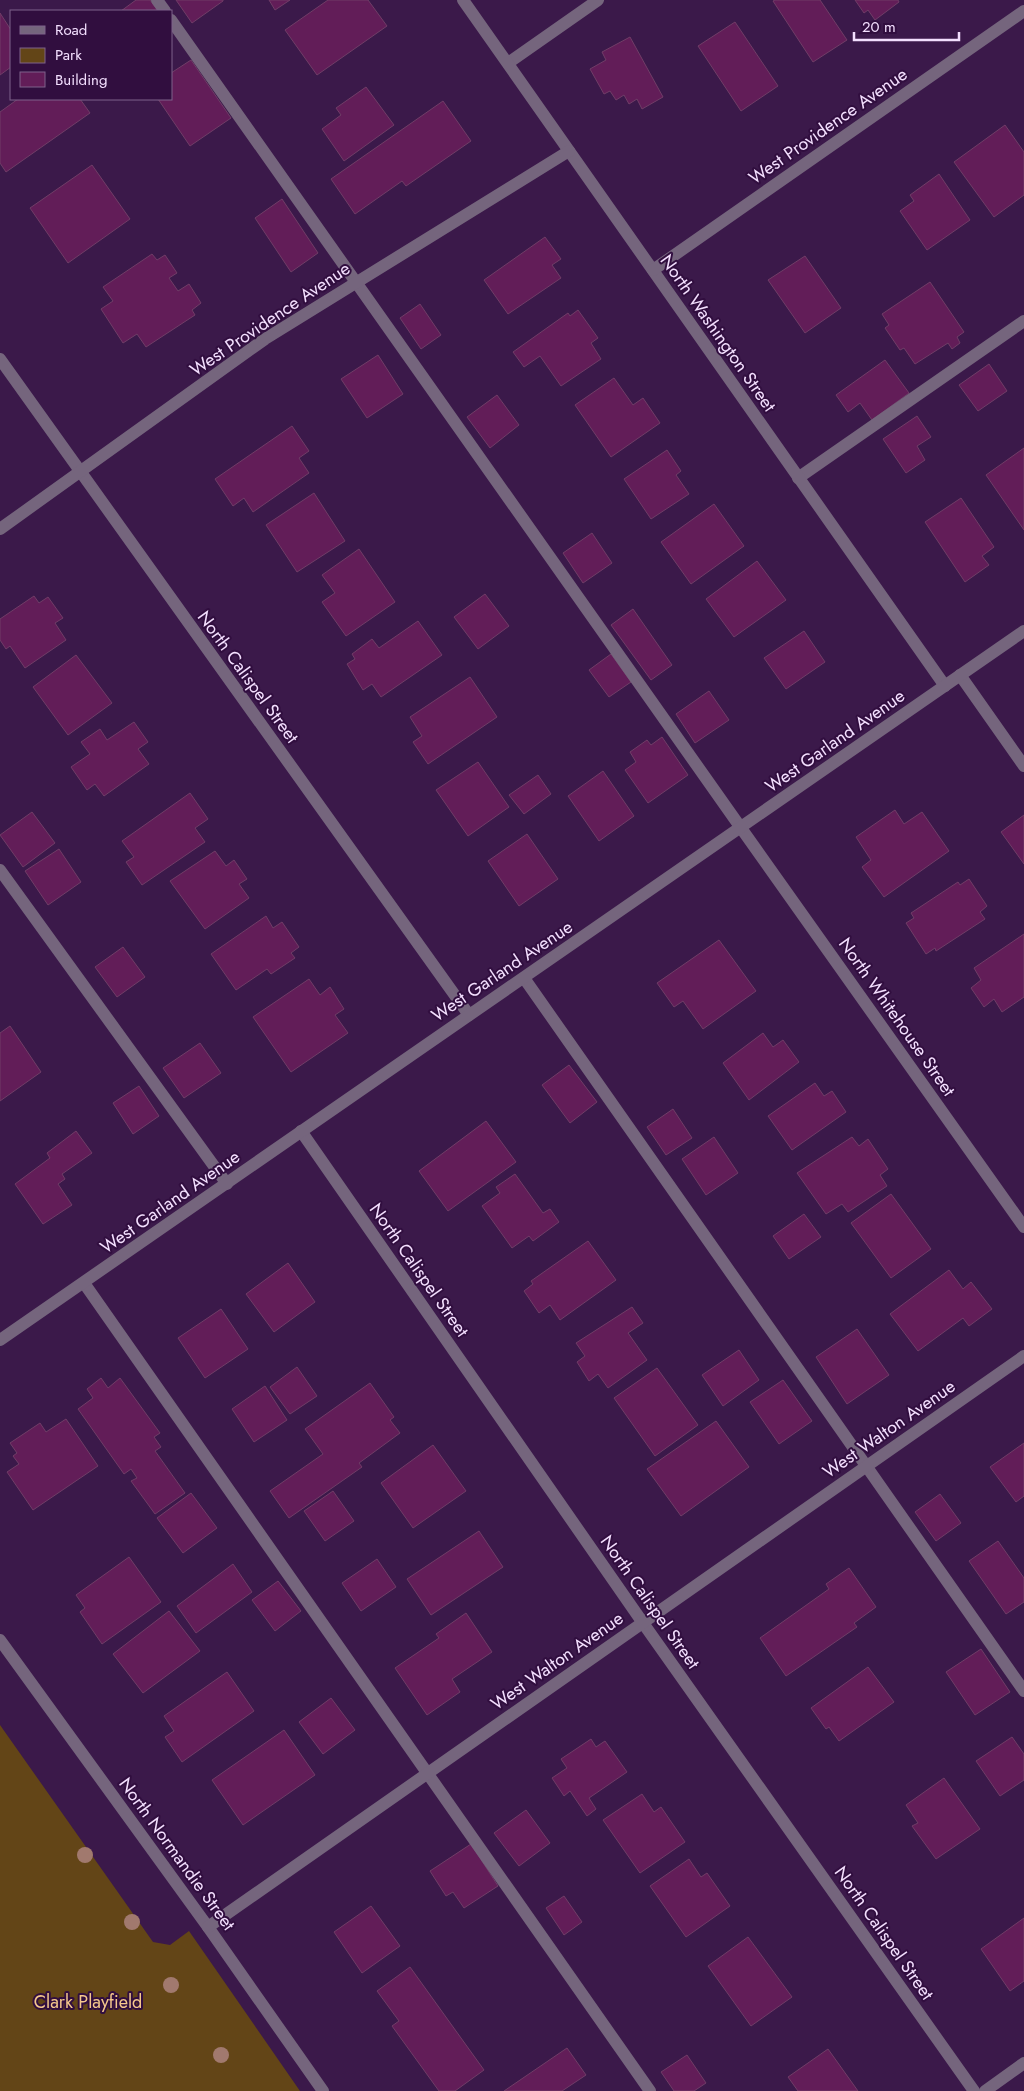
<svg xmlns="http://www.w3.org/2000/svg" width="1024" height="2091" font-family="Jost,sans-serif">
	<rect width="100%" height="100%" fill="#3b194a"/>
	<path fill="#634517" d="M0,1725L153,1942L170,1945L189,1931L300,2091H0Z"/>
	<g fill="#621d58" stroke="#703d67">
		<path d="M136,0H150L158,11H121Z"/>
		<path d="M176,0H223V1L192,23Z"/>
		<path d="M269,0H290L275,10Z"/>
		<path d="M328,0H368L387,26L317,75L285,30Z"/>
		<path d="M775,0H820L847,40L813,62L773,1Z"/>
		<path d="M855,0H898L899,2L875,20L868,10L864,13Z"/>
		<path d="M0,13L11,30V67L0,75Z"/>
		<path d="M735,22L778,86L741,111L698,46Z"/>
		<path d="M630,37L663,97L642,109L637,99L629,104L624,95L616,100L610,91L604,94L590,69L606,60L602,52Z"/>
		<path d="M191,60L231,118L190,146L158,99H171V73Z"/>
		<path d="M366,87L394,125L344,161L322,129L341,115L336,108Z"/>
		<path d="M18,99H80L90,113L6,172L0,163V112Z"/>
		<path d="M443,101L471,141L406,186L402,181L355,214L331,179Z"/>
		<path d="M1005,125L1024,152V195L994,217L954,162Z"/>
		<path d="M92,165L130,219L68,263L30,208Z"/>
		<path d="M939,174L970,220L927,250L900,211L914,201L910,195Z"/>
		<path d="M282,199L318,253L291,272L255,218Z"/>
		<path d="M545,237L561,259L552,265L561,278L508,314L484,280Z"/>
		<path d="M152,254L157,260L165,255L177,273L169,278L178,291L189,284L201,303L192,310L195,315L146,347L137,334L123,343L101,309L113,301L103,287Z"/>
		<path d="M805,256L841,308L805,333L768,280Z"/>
		<path d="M930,282L964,332L957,337L960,343L952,349L948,343L915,364L904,348L900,350L885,328L889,325L882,314Z"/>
		<path d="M420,304L441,335L421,349L400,318Z"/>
		<path d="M578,310L598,338L591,343L601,359L561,386L540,356L524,367L513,352L568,313L570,316Z"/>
		<path d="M378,355L403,394L367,418L341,379Z"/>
		<path d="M885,360L909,393L872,420L860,403L848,412L836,395Z"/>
		<path d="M989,364L1007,391L978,411L959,385Z"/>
		<path d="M614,378L633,405L643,398L660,423L611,457L575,405Z"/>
		<path d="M497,395L519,425L490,448L467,417Z"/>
		<path d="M917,416L931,437L917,446L925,460L906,473L883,439Z"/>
		<path d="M292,426L309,451L299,458L309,473L253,512L244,498L233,506L215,479Z"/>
		<path d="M1024,448V530L986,475Z"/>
		<path d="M667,450L681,471L676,475L689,494L651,519L624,479Z"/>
		<path d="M314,493L345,541L297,572L266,525Z"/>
		<path d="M961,498L994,547L982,556L989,565L965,582L925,522Z"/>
		<path d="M714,504L744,546L691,584L661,542Z"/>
		<path d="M592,533L612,563L583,583L563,553Z"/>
		<path d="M359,549L395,602L346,636L322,602L335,593L322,575Z"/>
		<path d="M757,561L786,600L734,637L706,599Z"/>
		<path d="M485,594L509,626L478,649L454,617Z"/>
		<path d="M34,596L39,603L48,597L63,618L55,623L66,640L25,668L10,646L6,649L0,640V619Z"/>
		<path d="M633,609L672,665L651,680L611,625Z"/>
		<path d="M418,621L442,655L381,697L372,684L363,690L347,664L355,659L352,654L372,639L379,648Z"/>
		<path d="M804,631L825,662L786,689L764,658Z"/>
		<path d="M611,654L631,682L609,697L589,670Z"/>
		<path d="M76,655L112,703L68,735L33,687Z"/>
		<path d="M470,677L497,717L428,764L413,742L422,736L410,717Z"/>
		<path d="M709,691L729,720L695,743L676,714Z"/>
		<path d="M134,722L148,742L138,749L149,764L104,796L95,784L87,790L71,767L90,754L81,742L100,729L107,740Z"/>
		<path d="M662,737L688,775L648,803L625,770L636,762L630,752L647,740L651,745Z"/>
		<path d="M478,762L509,807L468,836L436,790Z"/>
		<path d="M603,771L634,816L599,841L568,796Z"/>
		<path d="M538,775L551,794L524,814L509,795Z"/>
		<path d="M190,793L208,819L195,828L205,842L142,885L126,862L134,857L122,841Z"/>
		<path d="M895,810L904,824L922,812L949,851L884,897L862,867L871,860L856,837Z"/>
		<path d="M32,812L55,843L23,867L0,835Z"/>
		<path d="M1024,815V864L1001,832Z"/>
		<path d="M527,834L558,879L519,906L488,861Z"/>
		<path d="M59,849L81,882L48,905L25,871Z"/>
		<path d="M215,851L226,866L234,860L247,879L239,884L249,898L205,929L170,881Z"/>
		<path d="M969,879L987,906L980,912L985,919L936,951L935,948L926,954L906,923L914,918L911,913L958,882L960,885Z"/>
		<path d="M266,916L273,928L282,922L299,947L291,953L295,958L271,974L267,969L236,990L211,954Z"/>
		<path d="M1024,934V997L1002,1012L994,999L984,1007L971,988L981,980L974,968Z"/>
		<path d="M719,940L756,991L703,1029L683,1001L674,1007L657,983Z"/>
		<path d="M123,947L145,977L117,997L95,967Z"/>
		<path d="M309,979L320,995L330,987L344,1009L335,1015L348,1033L291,1072L253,1017Z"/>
		<path d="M10,1026L41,1072L0,1101V1033Z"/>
		<path d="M763,1033L773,1047L783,1040L799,1062L749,1100L723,1063Z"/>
		<path d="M200,1043L221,1073L184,1098L163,1068Z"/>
		<path d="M569,1065L597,1102L570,1123L542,1085Z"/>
		<path d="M815,1083L824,1096L832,1091L846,1112L792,1150L768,1116Z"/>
		<path d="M139,1086L159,1116L133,1134L113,1103Z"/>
		<path d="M673,1109L692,1138L666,1155L647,1127Z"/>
		<path d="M486,1121L516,1162L448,1211L419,1171Z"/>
		<path d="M76,1131L92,1153L62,1174L65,1179L58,1184L72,1205L43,1224L15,1184L50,1158L47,1153Z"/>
		<path d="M714,1137L738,1173L706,1195L682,1159Z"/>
		<path d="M852,1137L859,1146L868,1139L888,1169L880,1175L887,1186L848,1212L842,1204L826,1214L797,1173Z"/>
		<path d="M515,1174L543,1213L550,1209L559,1222L533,1241L529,1236L512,1248L482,1206L500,1193L496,1187Z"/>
		<path d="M891,1194L931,1249L891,1278L851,1223Z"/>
		<path d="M804,1214L821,1237L789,1259L773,1236Z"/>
		<path d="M588,1241L616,1280L560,1320L550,1305L539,1313L524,1291L533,1284L531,1281Z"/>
		<path d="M288,1263L315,1302L274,1332L246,1294Z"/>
		<path d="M949,1270L963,1289L971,1282L992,1309L969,1326L963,1318L918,1351L890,1314Z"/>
		<path d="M632,1307L643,1323L628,1333L647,1360L608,1388L598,1374L589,1381L577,1362L585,1356L576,1343Z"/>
		<path d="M221,1309L248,1349L205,1378L178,1338Z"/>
		<path d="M857,1329L889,1375L847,1404L816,1357Z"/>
		<path d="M739,1350L759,1380L723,1406L702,1375Z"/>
		<path d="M297,1367L317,1396L290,1414L270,1387Z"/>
		<path d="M657,1368L698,1425L655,1456L614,1398Z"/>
		<path d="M101,1378L108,1388L120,1378L160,1433L154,1437L161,1447L155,1451L185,1493L155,1514L131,1481L137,1478L131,1469L124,1474L78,1409L93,1398L87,1389Z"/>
		<path d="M783,1380L812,1421L779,1444L750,1402Z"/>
		<path d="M370,1383L394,1417L390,1420L400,1433L359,1463L362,1467L289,1518L270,1491L323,1454L305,1429Z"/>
		<path d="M265,1386L287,1420L254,1442L232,1409Z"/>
		<path d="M66,1419L98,1466L33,1510L7,1472L19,1464L13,1456L17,1453L10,1443L40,1423L46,1432Z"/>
		<path d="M716,1421L749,1467L681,1516L647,1469Z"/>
		<path d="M1024,1443V1496L1016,1502L990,1467Z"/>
		<path d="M433,1445L466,1491L413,1528L381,1483Z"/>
		<path d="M333,1491L354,1521L325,1541L304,1511Z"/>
		<path d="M191,1493L217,1528L183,1553L157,1518Z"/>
		<path d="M940,1494L961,1523L936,1541L915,1512Z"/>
		<path d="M479,1531L503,1567L431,1615L407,1579Z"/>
		<path d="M998,1541L1024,1578V1602L1006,1614L969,1561Z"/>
		<path d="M129,1557L161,1602L102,1644L80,1612L85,1608L76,1595Z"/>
		<path d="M377,1559L396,1587L361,1611L342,1583Z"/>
		<path d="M233,1564L252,1592L196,1633L177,1606Z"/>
		<path d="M849,1568L876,1607L854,1623L857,1627L786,1676L760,1638L829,1589L826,1584Z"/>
		<path d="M278,1581L301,1611L275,1631L252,1600Z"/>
		<path d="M169,1611L200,1651L143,1693L113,1654Z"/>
		<path d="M466,1613L492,1652L452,1679L460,1692L427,1715L395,1668L439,1638L436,1634Z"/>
		<path d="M981,1649L1010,1692L975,1715L946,1672Z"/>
		<path d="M868,1667L894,1702L839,1741L829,1727L826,1729L811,1708Z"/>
		<path d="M227,1672L254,1711L182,1762L165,1737L174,1731L164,1716Z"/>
		<path d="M331,1698L355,1730L323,1754L299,1722Z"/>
		<path d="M284,1730L315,1775L243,1825L212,1780Z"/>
		<path d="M1012,1737L1024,1754V1780L1000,1796L976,1761Z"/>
		<path d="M591,1739L596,1747L605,1741L627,1772L589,1798L596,1809L587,1816L570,1791L564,1796L552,1778L567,1768L561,1759Z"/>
		<path d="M944,1778L980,1829L936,1859L912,1826L918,1823L906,1805Z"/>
		<path d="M642,1794L654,1812L661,1807L685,1842L640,1873L603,1820Z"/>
		<path d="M526,1810L550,1843L519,1866L494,1833Z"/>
		<path d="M471,1844L498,1886L464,1908L453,1892L446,1896L430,1871Z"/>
		<path d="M689,1859L701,1877L707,1873L730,1906L686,1937L650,1886Z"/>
		<path d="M564,1896L582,1922L564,1935L546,1908Z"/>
		<path d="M371,1906L400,1946L362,1973L334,1932Z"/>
		<path d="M1024,1918V1981L1010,1991L981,1949Z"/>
		<path d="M748,1937L792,1997L751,2026L708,1966Z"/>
		<path d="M410,1967L484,2070L455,2091H439L392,2026L399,2021L377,1991Z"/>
		<path d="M567,2048L586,2075L562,2091H504Z"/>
		<path d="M828,2049L858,2091H798L788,2077Z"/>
		<path d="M687,2055L706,2083L694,2091H674L661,2072Z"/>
	</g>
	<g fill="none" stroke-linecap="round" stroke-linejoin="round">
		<g stroke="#75657d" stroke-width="12">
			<path d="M157,0L165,11"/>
			<path d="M171,20L741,828"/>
			<path d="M508,63L598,0"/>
			<path d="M798,478L1024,321"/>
			<path d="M960,675L1024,766"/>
			<path d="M0,870L227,1184"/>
			<path d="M524,978L1024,1691"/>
			<path d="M84,1283L650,2091"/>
		</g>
		<g stroke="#75657d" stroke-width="12">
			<path d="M463,0L945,686"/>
			<path d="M653,270L1024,11"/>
			<path d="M0,359L469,1015"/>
			<path d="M0,529L265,339L569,151"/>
			<path d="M741,828L1024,1227"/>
			<path d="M301,1131L643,1623L974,2091"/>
			<path d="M0,1640L208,1927L323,2091"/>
			<path d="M208,1927L1024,1356"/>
			<path d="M985,2091L1024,2063"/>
		</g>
		<path stroke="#75657d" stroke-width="12" d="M0,1340L1024,631"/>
	</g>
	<g fill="#a1796e">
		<circle cx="85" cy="1855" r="8"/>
		<circle cx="132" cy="1922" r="8"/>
		<circle cx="171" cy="1985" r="8"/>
		<circle cx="221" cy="2055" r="8"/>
	</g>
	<g text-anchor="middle" stroke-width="4" stroke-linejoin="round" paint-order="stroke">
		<g font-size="18" fill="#f3dffe" stroke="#310e3f">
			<text transform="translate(828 126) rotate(-35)" y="6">West Providence Avenue</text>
			<text transform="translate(270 319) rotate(-34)" y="6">West Providence Avenue</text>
			<text transform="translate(718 333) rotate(55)" y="6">North Washington Street</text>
			<text transform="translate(248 677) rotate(54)" y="6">North Calispel Street</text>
			<text transform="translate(835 741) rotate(-35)" y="6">West Garland Avenue</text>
			<text transform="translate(502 971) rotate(-34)" y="6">West Garland Avenue</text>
			<text transform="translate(897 1017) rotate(55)" y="6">North Whitehouse Street</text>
			<text transform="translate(170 1202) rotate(-35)" y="6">West Garland Avenue</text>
			<text transform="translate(419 1270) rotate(55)" y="6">North Calispel Street</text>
			<text transform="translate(889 1429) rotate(-35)" y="6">West Walton Avenue</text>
			<text transform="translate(650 1602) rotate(55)" y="6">North Calispel Street</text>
			<text transform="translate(557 1661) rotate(-35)" y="6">West Walton Avenue</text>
			<text transform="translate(177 1854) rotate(54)" y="6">North Normandie Street</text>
			<text transform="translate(884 1933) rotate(55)" y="6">North Calispel Street</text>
		</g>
		<g font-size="18" fill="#f5c88c" stroke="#310e3f">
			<text x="88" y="2008">Clark Playfield</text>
		</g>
	</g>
	<rect x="10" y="10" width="162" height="90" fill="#310e3f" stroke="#7f628b"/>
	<rect x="20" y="26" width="25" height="8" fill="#75657d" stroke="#7f628b"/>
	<text x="55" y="35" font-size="15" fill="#f3dffe">Road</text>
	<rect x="20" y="48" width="25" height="15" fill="#634517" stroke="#7f628b"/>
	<text x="55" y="60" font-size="15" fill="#f3dffe">Park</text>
	<rect x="20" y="72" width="25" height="15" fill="#621d58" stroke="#7f628b"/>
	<text x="55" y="85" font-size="15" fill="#f3dffe">Building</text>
	<path d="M854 32v8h105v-8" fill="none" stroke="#f3dffe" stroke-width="2.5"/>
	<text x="862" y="32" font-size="15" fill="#f3dffe" stroke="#310e3f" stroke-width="4" paint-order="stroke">20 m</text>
</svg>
